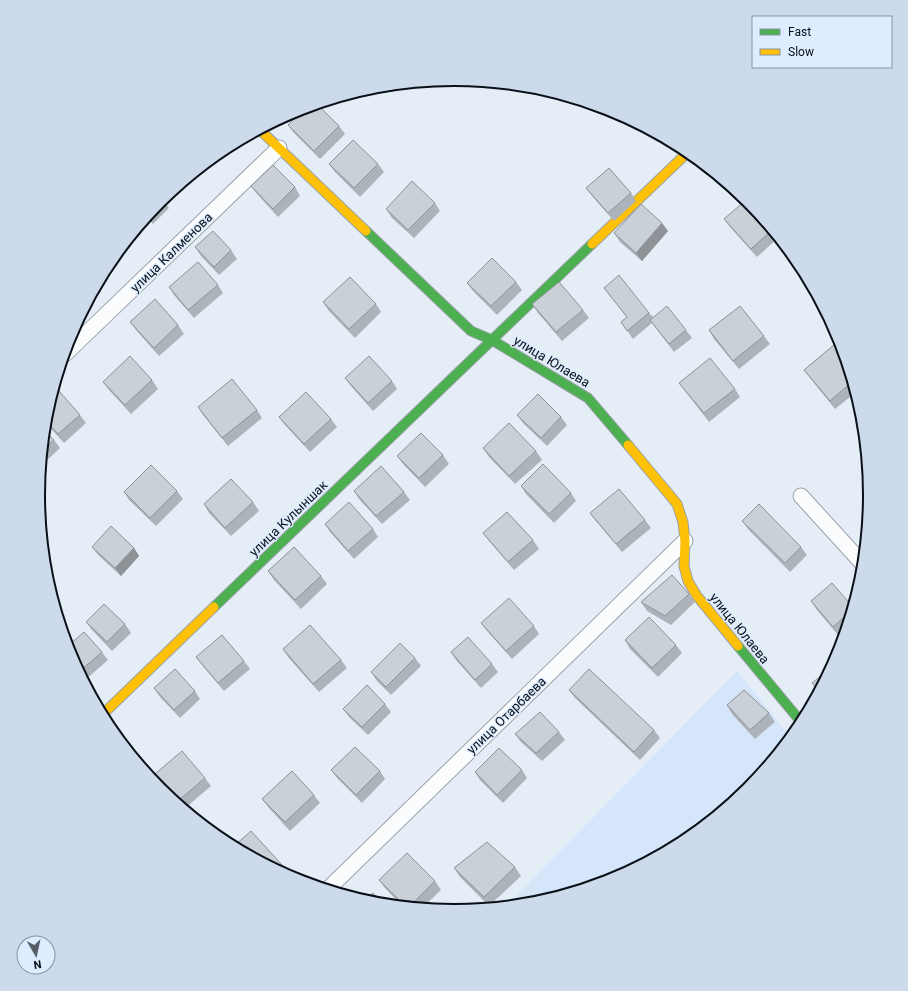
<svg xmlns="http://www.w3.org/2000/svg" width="908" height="991" font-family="Roboto,sans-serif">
	<rect width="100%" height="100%" fill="#e5edf6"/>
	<path fill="#d6e6fa" d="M737,671L791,737L748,790L685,842L613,880L535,904L506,906Z"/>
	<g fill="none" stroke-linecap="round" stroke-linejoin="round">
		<defs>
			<g id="street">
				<path d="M64,355L279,148"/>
				<path d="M801,496L863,564"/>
				<path d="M327,890L685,541"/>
			</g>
			<g id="fast">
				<path d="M366,231L471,331L492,340L588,398L628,445"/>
				<path d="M214,607L592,244"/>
				<path d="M738,646L802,723"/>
			</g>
			<g id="slow">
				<path d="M260,130L366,231"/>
				<path d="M592,244L688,152"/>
				<path d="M628,445L677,504L683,522L685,541L684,566L688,581L697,596L738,646"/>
				<path d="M102,715L214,607"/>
			</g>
		</defs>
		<use href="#street" stroke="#9ba2aa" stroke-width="17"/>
		<use href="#fast" stroke="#9ba2aa" stroke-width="11"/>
		<use href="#slow" stroke="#9ba2aa" stroke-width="11"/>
		<use href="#street" stroke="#fbfcfe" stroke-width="15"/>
		<use href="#fast" stroke="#4caf50" stroke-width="9"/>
		<use href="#slow" stroke="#ffc107" stroke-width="9"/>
	</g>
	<g fill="#adb3ba">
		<path d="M288,125L339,126L345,134L320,159L294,133Z"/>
		<path d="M233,144L218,157L217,155L223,149Z"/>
		<path d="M329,164H378L384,172L360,197L335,172Z"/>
		<path d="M251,186L295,187L300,196L278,217L257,194Z"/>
		<path d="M586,188L631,193L636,201L614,221L592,196Z"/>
		<path d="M163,199L169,208L153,224L146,218L160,201Z"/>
		<path d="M748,202L778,238L757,257L730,227L724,219Z"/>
		<path d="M435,203L440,211L414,238L392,218L386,209Z"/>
		<path d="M668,231L642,261L620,242L614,233Z"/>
		<path d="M195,247L231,250L237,259L219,275L201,256Z"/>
		<path d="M796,261L800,265L804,272L802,270Z"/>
		<path d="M109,264L111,267L103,275L108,264Z"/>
		<path d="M516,282L522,290L497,315L473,291L467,283Z"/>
		<path d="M218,285L223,293L194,318L174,295L169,287Z"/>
		<path d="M604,288L649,313L653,317L686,330L692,338L674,352L652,323L633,339L621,322L627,317L610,296Z"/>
		<path d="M323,302L376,304L381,312L355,338L329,311Z"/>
		<path d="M532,304L583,310L589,318L562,341L538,313Z"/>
		<path d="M130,322L178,325L184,334L159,356L136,330Z"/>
		<path d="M709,330L764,336L770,344L739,369L714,339Z"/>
		<path d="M844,354L855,393L835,409L810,378L804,370Z"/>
		<path d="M345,378L392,381L397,389L373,411L351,386Z"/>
		<path d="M152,380L158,389L131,414L109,390L103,382Z"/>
		<path d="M679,383L735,389L740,397L709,422L685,391Z"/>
		<path d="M198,407L257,410L262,418L228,446L203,415Z"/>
		<path d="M46,414L80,415L86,423L64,443L45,422Z"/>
		<path d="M517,415L561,417L567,425L547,446L523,423Z"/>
		<path d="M279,417L331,419L337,427L310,452L285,425Z"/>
		<path d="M44,430L54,440L60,448L41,466Z"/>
		<path d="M483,448L536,451L542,460L515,484L489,457Z"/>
		<path d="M443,455L449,464L425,487L403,464L397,456Z"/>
		<path d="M521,486L571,493L576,501L554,523L526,494Z"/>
		<path d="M177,491L183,499L156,526L129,500L124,492Z"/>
		<path d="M354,491L404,492L410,500L382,524L359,499Z"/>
		<path d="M253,502L259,511L231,536L209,513L204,504Z"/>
		<path d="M590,513L645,520L651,528L622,552L596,521Z"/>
		<path d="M742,521L801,547L807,555L790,572L748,529Z"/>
		<path d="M325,524L373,529L378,537L354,559L330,532Z"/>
		<path d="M483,533L533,540L539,549L514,570L489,541Z"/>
		<path d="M92,547L134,548L139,556L121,576L98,555Z"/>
		<path d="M268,571L321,576L327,584L301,609L274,580Z"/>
		<path d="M689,594L695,602L671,625L647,611L641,602Z"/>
		<path d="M811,601L853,607L846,629L838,635L817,610Z"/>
		<path d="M86,622L125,624L131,633L112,651L92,630Z"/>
		<path d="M481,623L534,626L539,634L512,659L487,631Z"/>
		<path d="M625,640L676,645L682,653L658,677L630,649Z"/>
		<path d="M283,649L341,660L347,668L319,692L288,657Z"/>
		<path d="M102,652L108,660L85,680L81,675L70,654Z"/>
		<path d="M451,652L492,664L498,672L481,688L456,660Z"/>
		<path d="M196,657L244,661L250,669L224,691L202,665Z"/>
		<path d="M415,658L421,666L391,695L377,681L371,672Z"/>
		<path d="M154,688L195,691L200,699L180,718L160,697Z"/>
		<path d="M569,690L654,730L660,738L640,760L575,698Z"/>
		<path d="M385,704L391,712L368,735L349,717L343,709Z"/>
		<path d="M727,705L769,713L775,722L755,739L732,714Z"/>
		<path d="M559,732L565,740L542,761L521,742L515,734Z"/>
		<path d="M331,770L380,771L385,779L362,803L337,778Z"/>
		<path d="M522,770L527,778L503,803L480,780L475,772Z"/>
		<path d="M155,774L205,778L211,786L184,809L161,783Z"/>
		<path d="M314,795L320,803L290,831L268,807L262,799Z"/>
		<path d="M233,847L283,866L289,874L287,876Z"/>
		<path d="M515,867L521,876L489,906L460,877L454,868Z"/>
		<path d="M379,880L435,881L441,890L422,908L403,907L385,888Z"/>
	</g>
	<g fill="#8d9297">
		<path d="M662,223L668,231L642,261L636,253Z"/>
		<path d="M134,548L139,556L121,576L115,568Z"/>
	</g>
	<g fill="#c9d0d8" stroke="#8d9297">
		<path d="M317,104L339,126L314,151L288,125L305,108Z"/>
		<path d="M353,140L378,164L354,188L329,164Z"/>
		<path d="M273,165L295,187L273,209L251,186Z"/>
		<path d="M609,168L631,193L608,213L586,188Z"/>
		<path d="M412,181L435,203L408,230L386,209Z"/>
		<path d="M163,199L164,200L148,215L160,201Z"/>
		<path d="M746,200L748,202L772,230L751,249L724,219Z"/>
		<path d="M641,204L662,223L636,253L614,233Z"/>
		<path d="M213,231L231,250L214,267L195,247Z"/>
		<path d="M492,258L516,282L491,306L467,283Z"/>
		<path d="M796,261H797L802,268Z"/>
		<path d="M198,262L218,285L188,310L169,287Z"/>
		<path d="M619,275L649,313L627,331L621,322L627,317L604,288Z"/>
		<path d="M350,277L376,304L349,329L323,302Z"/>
		<path d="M559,282L583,310L556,332L532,304Z"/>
		<path d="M155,299L178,325L154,348L130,322Z"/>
		<path d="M667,306L686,330L669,344L650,320Z"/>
		<path d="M740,306L764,336L733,361L709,330Z"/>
		<path d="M835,344L844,354L852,382L830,401L804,370Z"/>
		<path d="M130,356L152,380L125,405L103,382Z"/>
		<path d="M369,356L392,381L368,403L345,378Z"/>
		<path d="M710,358L735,389L704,413L679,383Z"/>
		<path d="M232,379L257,410L222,438L198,407Z"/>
		<path d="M59,391L80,415L58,434L45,420L46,414L51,398Z"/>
		<path d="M306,392L331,419L304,444L279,417Z"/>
		<path d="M538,394L561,417L541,438L517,415Z"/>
		<path d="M509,423L536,451L509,476L483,448Z"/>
		<path d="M44,430L54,440L42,451Z"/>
		<path d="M421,433L443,455L419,478L397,456Z"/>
		<path d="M543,464L571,493L549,514L521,486Z"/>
		<path d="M151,465L177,491L150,518L124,492Z"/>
		<path d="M381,466L404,492L376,516L354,491Z"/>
		<path d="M231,479L253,502L225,528L204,504Z"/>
		<path d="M619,489L645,520L616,544L590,513Z"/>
		<path d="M349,502L373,529L348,551L325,524Z"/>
		<path d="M759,504L801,547L785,563L742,521Z"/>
		<path d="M507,512L533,540L508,562L483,533Z"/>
		<path d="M111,526L134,548L115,568L92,547Z"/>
		<path d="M294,547L321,576L295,600L268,571Z"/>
		<path d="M672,575L689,594L665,616L641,602Z"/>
		<path d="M832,583L853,607L851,611L833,627L811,601Z"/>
		<path d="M509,598L534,626L506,651L481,623Z"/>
		<path d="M104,604L125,624L107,642L86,622Z"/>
		<path d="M649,617L676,645L652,668L625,640Z"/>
		<path d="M310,625L341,660L313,684L283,649Z"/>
		<path d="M84,632L102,652L79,672L70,654L67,647Z"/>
		<path d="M222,635L244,661L218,683L196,657Z"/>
		<path d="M468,637L492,664L475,680L451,652Z"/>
		<path d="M400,643L415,658L386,687L371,672Z"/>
		<path d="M832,667L819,691L812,683Z"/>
		<path d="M175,669L195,691L174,710L154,688Z"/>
		<path d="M589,669L654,730L634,752L569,690Z"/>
		<path d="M367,685L385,704L362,727L343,709Z"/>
		<path d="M744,690L769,713L750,730L727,705Z"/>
		<path d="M540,712L559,732L536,753L515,734Z"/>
		<path d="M355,747L380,771L356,795L331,770Z"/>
		<path d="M499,748L522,770L497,795L475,772Z"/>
		<path d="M182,751L205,778L178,801L155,774Z"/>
		<path d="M292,771L314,795L285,822L262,799Z"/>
		<path d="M251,831L283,866L278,871L233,847Z"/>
		<path d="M487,842L515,867L484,897L454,868Z"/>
		<path d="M407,853L435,881L409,907H406L379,880Z"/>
		<path d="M373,893L383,904L373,903L364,901Z"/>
	</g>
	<g text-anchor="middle" stroke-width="3" stroke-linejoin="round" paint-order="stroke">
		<g font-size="13" fill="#091017" stroke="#ddecfe">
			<text transform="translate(171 252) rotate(-44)" y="5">улица Калменова</text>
			<text transform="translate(552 361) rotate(31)" y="5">улица Юлаева</text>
			<text transform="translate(288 518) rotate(-44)" y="5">улица Кулыншак</text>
			<text transform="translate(740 628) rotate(51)" y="5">улица Юлаева</text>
			<text transform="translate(506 715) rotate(-44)" y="5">улица Отарбаева</text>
		</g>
	</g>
	<path d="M0 0H908V991H0ZM45 495a409 409 0 1 1 818 0a409 409 0 1 1-818 0Z" fill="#ccdaec" fill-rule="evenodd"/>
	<path fill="none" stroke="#091017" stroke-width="2" d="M45 495a409 409 0 1 1 818 0a409 409 0 1 1-818 0Z"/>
	<rect x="752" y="16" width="140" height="52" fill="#ddecfe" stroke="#8894a2"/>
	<rect x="760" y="29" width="20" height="6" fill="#4caf50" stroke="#8894a2"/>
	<text x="788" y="36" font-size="12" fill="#091017">Fast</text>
	<rect x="760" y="49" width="20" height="6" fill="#ffc107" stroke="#8894a2"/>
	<text x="788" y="56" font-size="12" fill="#091017">Slow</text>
	<g transform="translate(36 955) rotate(171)"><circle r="19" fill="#ddecfe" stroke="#8894a2"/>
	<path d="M0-3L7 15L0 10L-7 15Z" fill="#565d65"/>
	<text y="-6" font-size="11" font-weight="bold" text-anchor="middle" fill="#091017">N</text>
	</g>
</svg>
